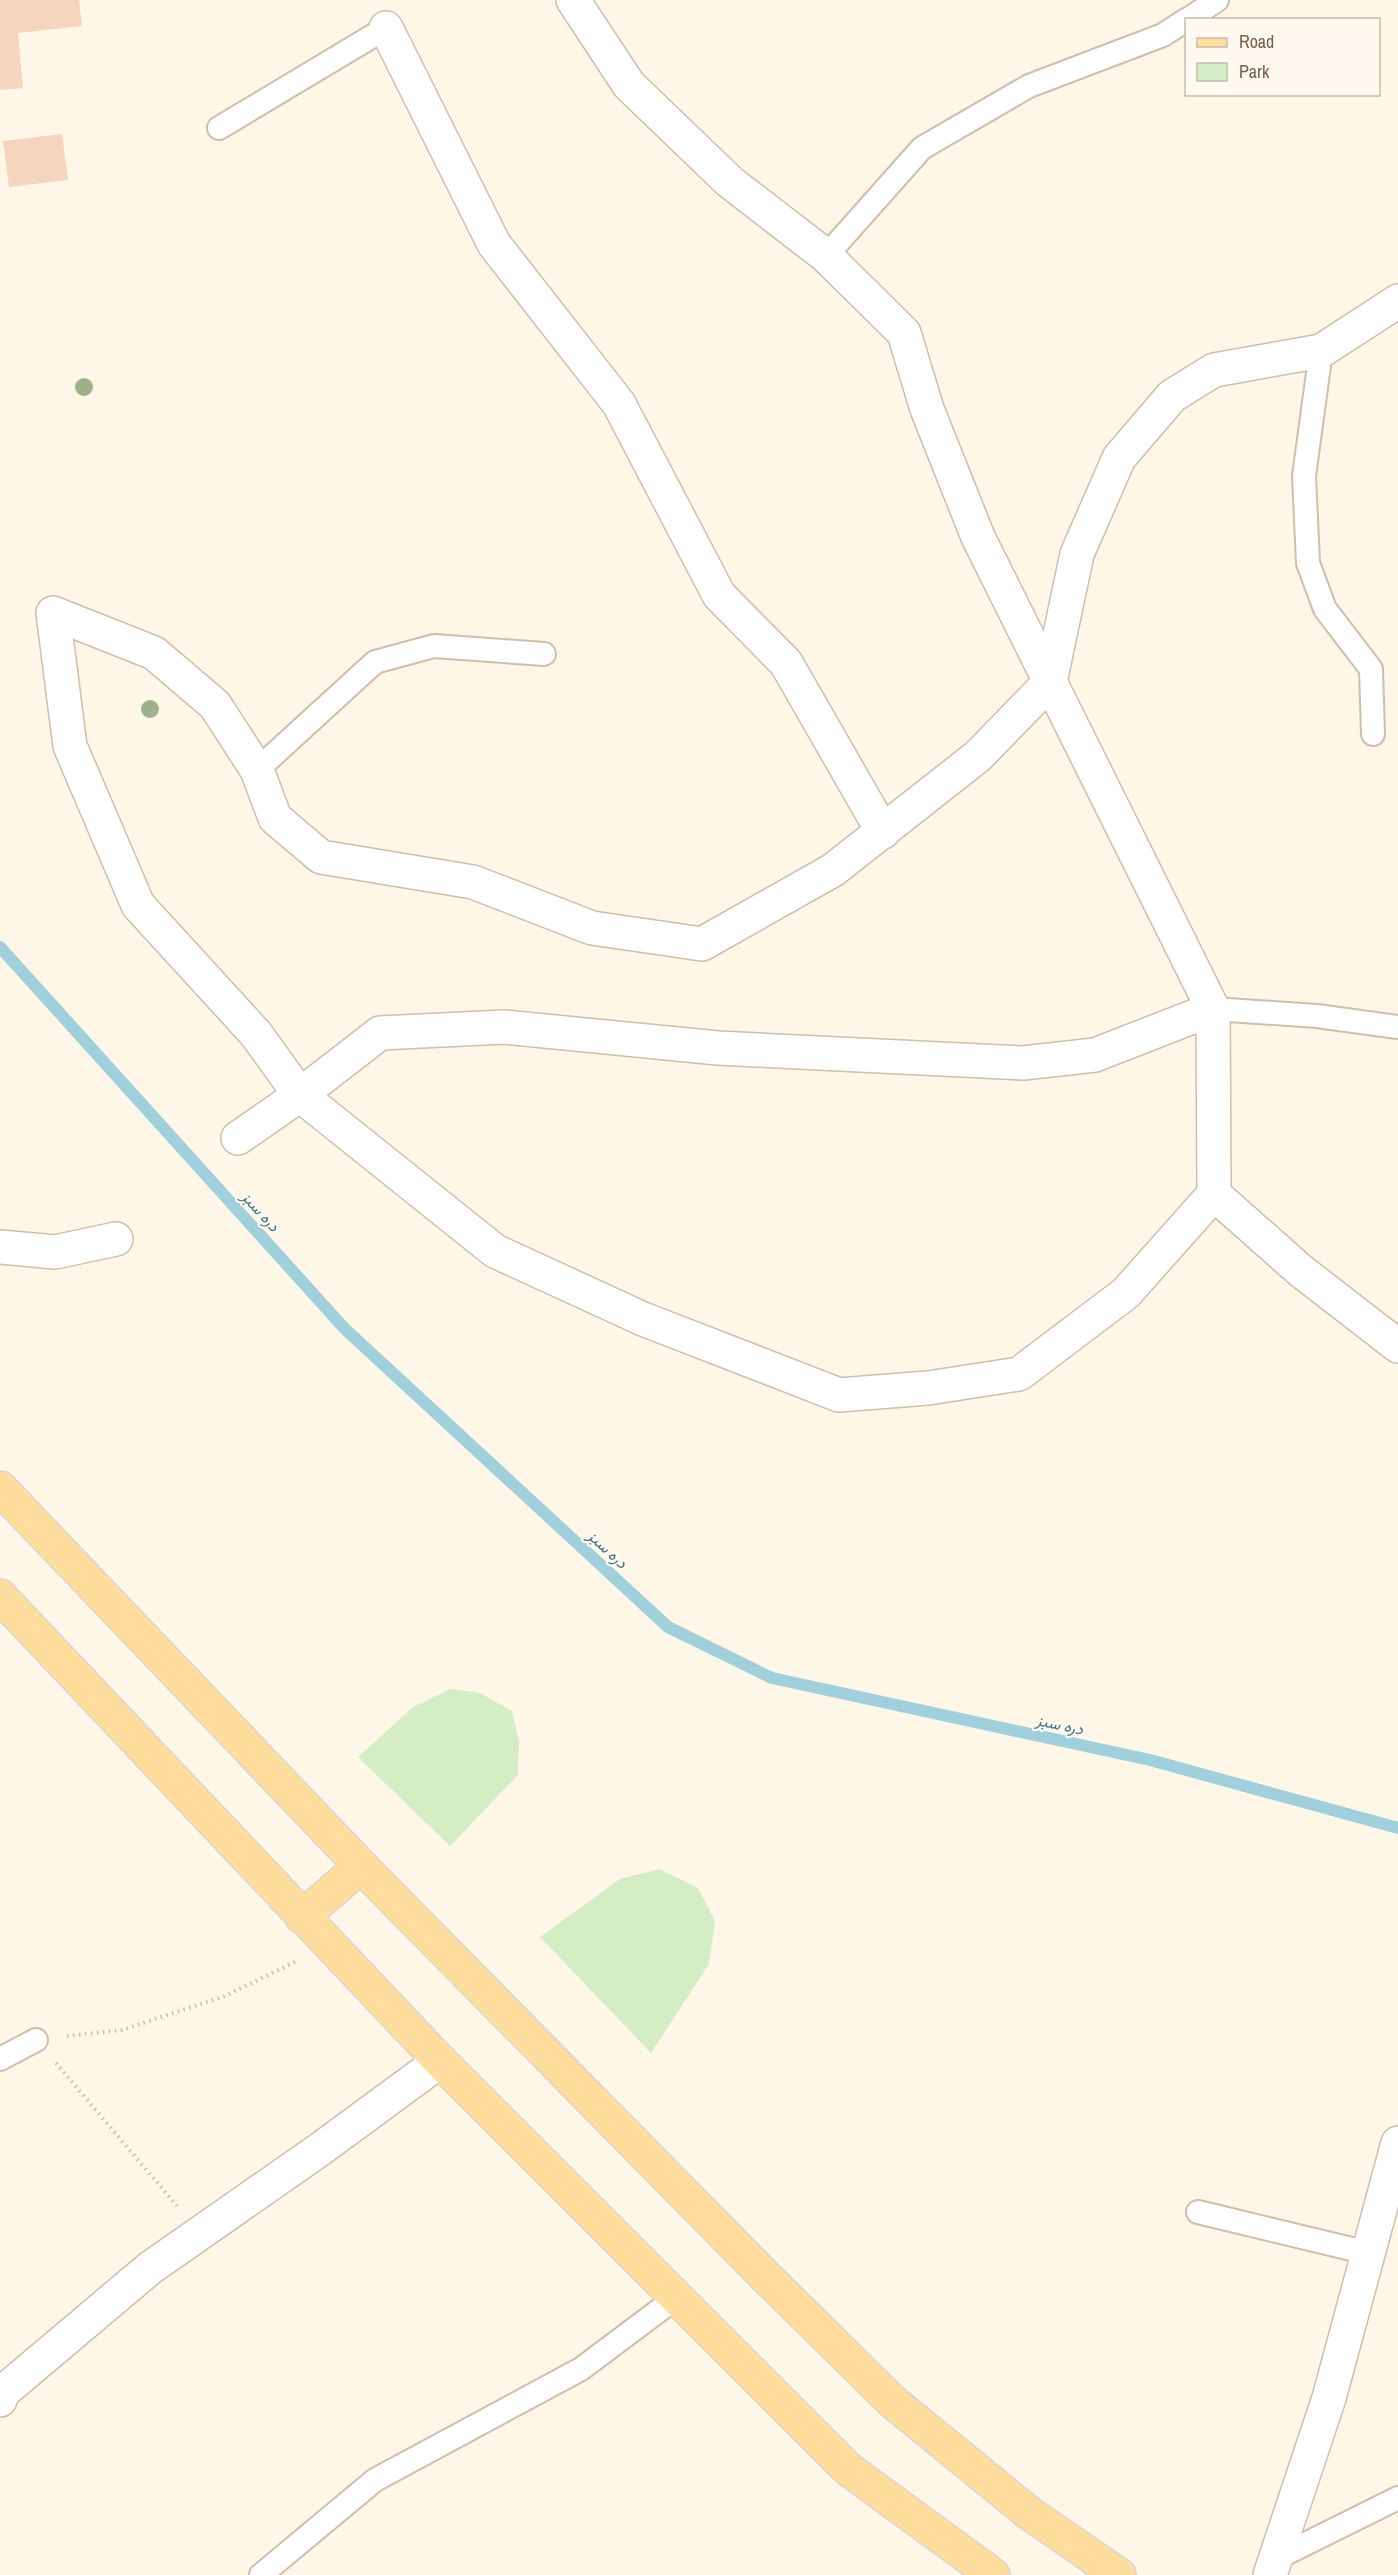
<svg xmlns="http://www.w3.org/2000/svg" width="1398" height="2575" font-family="'Archivo Narrow',Vazirmatn,sans-serif">
	<rect width="100%" height="100%" fill="#fef6e7"/>
	<g fill="#d3edc4">
		<path d="M450,1689L480,1693L512,1711L519,1741L518,1775L450,1846L358,1757L413,1707Z"/>
		<path d="M659,1869L698,1888L715,1921L709,1964L651,2053L540,1937L620,1879Z"/>
	</g>
	<g fill="none" stroke-linecap="round" stroke-linejoin="round">
		<path stroke="#9fd0db" stroke-width="12" d="M0,947L345,1329L668,1627L772,1678L1150,1760L1398,1828"/>
	</g>
	<g fill="#f5d5bd">
		<path d="M0,0H79L82,26L18,33L23,88L0,90Z"/>
		<path d="M62,134L68,180L9,187L3,141Z"/>
	</g>
	<g fill="none" stroke-linecap="round" stroke-linejoin="round">
		<defs>
			<g id="lane">
				<path d="M1187,20L1217,0"/>
				<path d="M219,128L386,28"/>
				<path d="M826,256L922,148L1029,86L1163,35L1186,20"/>
				<path d="M1321,351L1304,476L1308,563L1325,609L1371,669L1373,734"/>
				<path d="M257,770L375,662L434,646L544,654"/>
				<path d="M1213,1009L1317,1016L1398,1027"/>
				<path d="M0,2059L36,2040"/>
				<path d="M1198,2212L1368,2253"/>
				<path d="M1275,2559L1398,2498"/>
				<path d="M261,2575L375,2480L581,2369L677,2297"/>
			</g>
			<g id="street">
				<path d="M573,0L629,85L730,182L826,256L904,333L927,409L978,537L1213,1009L1214,1194L1126,1293L1019,1374L928,1388L839,1395L643,1319L495,1251L300,1095L256,1034L138,905L70,746L53,613L154,653L215,705L257,770L275,818L321,857L473,882L592,928L702,944L833,870L978,756L1050,682L1077,554L1119,458L1172,396L1214,370L1321,351L1398,301"/>
				<path d="M386,28L494,244L619,404L719,595L786,663L883,832"/>
				<path d="M238,1138L300,1095L380,1033L504,1027L718,1048L1023,1063L1095,1055L1213,1009"/>
				<path d="M1214,1194L1301,1271L1398,1346"/>
				<path d="M0,1247L55,1252L116,1239"/>
				<path d="M0,2400L3,2392L150,2268L319,2150L440,2061"/>
				<path d="M1270,2575L1329,2398L1398,2143"/>
			</g>
			<g id="primary">
				<path d="M0,1488L361,1866L764,2275L893,2402L1029,2513L1119,2575"/>
				<path d="M0,1596L440,2061L848,2469L993,2575"/>
				<path d="M302,1917L361,1866"/>
			</g>
		</defs>
		<use href="#lane" stroke="#d0bdab" stroke-width="26"/>
		<use href="#street" stroke="#d0bdab" stroke-width="36"/>
		<use href="#primary" stroke="#dcd5d0" stroke-width="36"/>
		<g stroke="#dab89f" stroke-width="4" stroke-dasharray="1.5 4.5" stroke-linecap="butt">
			<path d="M67,2036L122,2030L225,1996L295,1962"/>
			<path d="M56,2063L177,2206"/>
		</g>
		<use href="#lane" stroke="#fff" stroke-width="22"/>
		<use href="#street" stroke="#fff" stroke-width="33"/>
		<use href="#primary" stroke="#ffde9d" stroke-width="33"/>
	</g>
	<g fill="#9db28a">
		<circle cx="84" cy="387" r="9"/>
		<circle cx="150" cy="709" r="9"/>
	</g>
	<g text-anchor="middle" stroke-width="4.5" stroke-linejoin="round" paint-order="stroke">
		<g font-size="16" font-style="italic" fill="#3f7887" stroke="#fff9ef">
			<text transform="translate(261 1211) rotate(48)" y="6">دره سبز</text>
			<text transform="translate(608 1549) rotate(43)" y="6">دره سبز</text>
			<text transform="translate(1060 1724) rotate(12)" y="6">دره سبز</text>
		</g>
	</g>
	<rect x="1185" y="18" width="195" height="78" fill="#fff9ef" stroke="#c9baad" stroke-width="1.5"/>
	<rect x="1197" y="38" width="30" height="9" fill="#ffde9d" stroke="#c9baad" stroke-width="1.5"/>
	<text x="1239" y="48" font-size="18" fill="#795c49">Road</text>
	<rect x="1197" y="63" width="30" height="18" fill="#d3edc4" stroke="#c9baad" stroke-width="1.5"/>
	<text x="1239" y="78" font-size="18" fill="#795c49">Park</text>
</svg>
